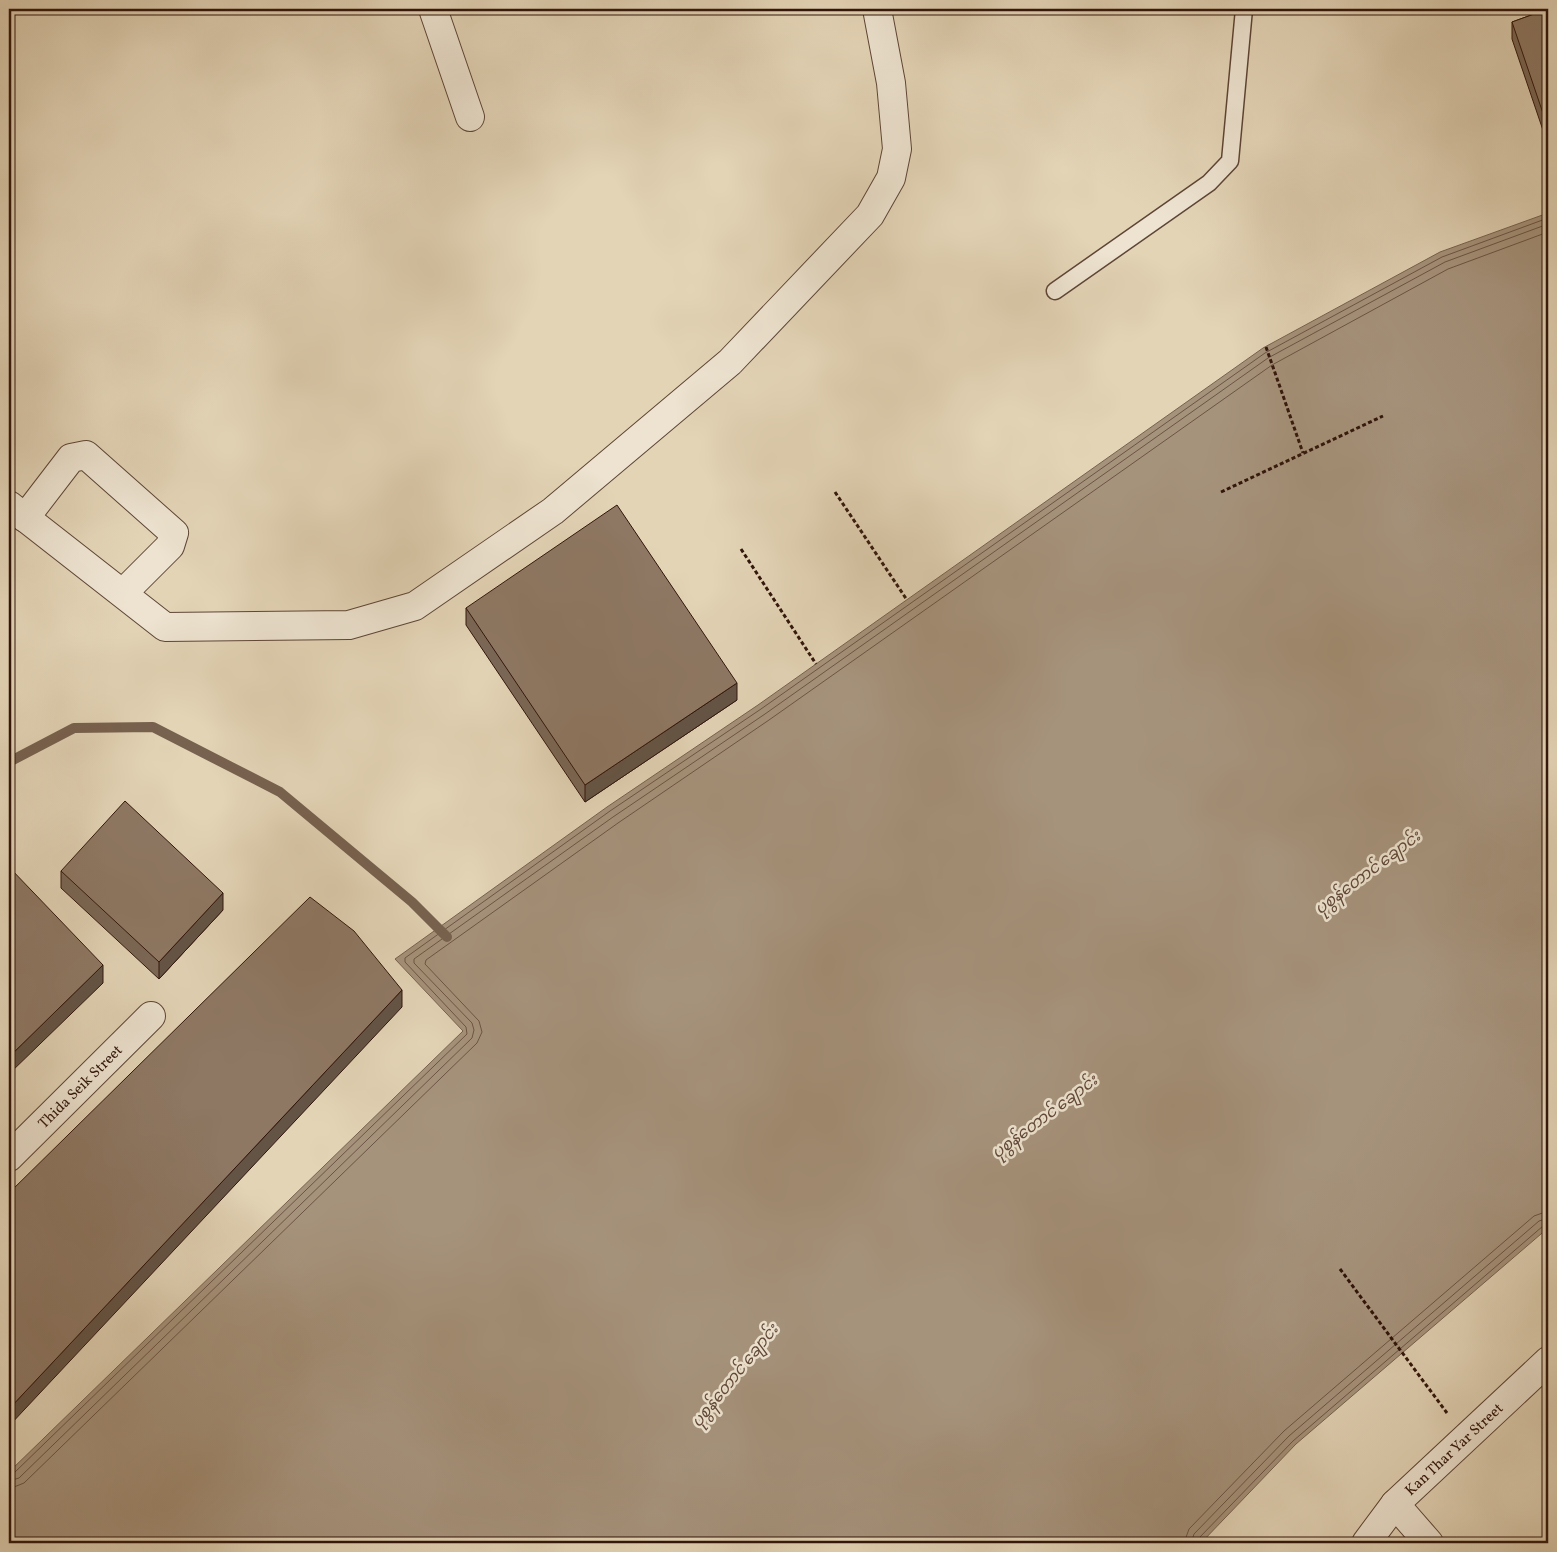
<svg xmlns="http://www.w3.org/2000/svg" width="1557" height="1552" font-family="Vollkorn,'Noto Sans Myanmar',serif">
	<rect width="100%" height="100%" fill="#e3d4b6"/>
	<filter id="stains"><feTurbulence type="fractalNoise" baseFrequency=".004" numOctaves="4"/><feColorMatrix values="0 0 0 0 .2 0 0 0 0 .09 0 0 0 0 .02 0 0 0 .5 -.17"/></filter>
	<radialGradient id="worn" r=".72"><stop offset=".6" stop-color="#630" stop-opacity="0"/><stop offset="1" stop-color="#630" stop-opacity=".3"/></radialGradient>
	<path fill="#a6937c" stroke="#77614f" d="M1548,213V1228L1296,1444L1201,1543H9V1472L463,1031L395,959L607,807L758,705L1263,348L1440,252Z"/>
	<g fill="none" stroke-linecap="round" stroke-linejoin="round">
		<g stroke="#6c5444" stroke-width="1">
			<path d="M9,1475L14,1473L467,1034L466,1027L405,962V958L610,811L761,709L1265,353L1442,257L1548,218"/>
			<path d="M9,1481L19,1478L472,1038L474,1030L472,1023L414,963V959L613,817L765,714L1268,358L1445,262L1548,224"/>
			<path d="M9,1489L24,1483L477,1043L482,1032L479,1021L425,964L426,960L618,823L769,720L1272,365L1448,269L1548,232"/>
			<path d="M1184,1543L1189,1529L1284,1431L1534,1216L1548,1211"/>
			<path d="M1191,1543L1194,1534L1289,1436L1539,1221L1548,1218"/>
			<path d="M1197,1543L1199,1538L1293,1441L1543,1226L1548,1225"/>
		</g>
		<path stroke="#77614f" stroke-width="10" d="M9,762L74,728L153,727L280,792L412,902L447,937"/>
		<defs>
			<path id="service" d="M1055,291L1209,183L1230,161L1244,9"/>
			<g id="minor">
				<path d="M433,9L470,117"/>
				<path d="M9,505L165,627L349,625L415,606L553,511L730,362L870,215L891,178L897,149L891,83L877,9"/>
				<path d="M25,518L71,458L86,455L174,533L170,546L123,593"/>
				<path id="s1" d="M9,1157L151,1016"/>
				<path d="M1395,1504L1429,1543"/>
				<path id="s2" d="M1366,1543L1395,1504L1548,1361"/>
			</g>
		</defs>
		<use href="#service" stroke="#5e4536" stroke-width="19"/>
		<use href="#minor" stroke="#5e4536" stroke-width="30"/>
		<g stroke="#31150b" stroke-width="3" stroke-dasharray="4 2.5" stroke-linecap="butt">
			<path d="M1266,347L1303,453"/>
			<path d="M835,492L907,600"/>
			<path d="M1221,492L1383,416"/>
			<path d="M741,549L816,664"/>
			<path d="M1340,1269L1447,1413"/>
		</g>
		<use href="#service" stroke="#ede3d0" stroke-width="16"/>
		<use href="#minor" stroke="#ede3d0" stroke-width="28"/>
	</g>
	<g fill="#7a6756" stroke="#31150b">
		<path d="M1548,9V145L1512,39V22Z"/>
		<path d="M466,608L737,700L585,802L466,625Z"/>
		<path d="M61,871L223,910L159,979L61,888Z"/>
	</g>
	<g fill="#635446" stroke="#31150b">
		<path d="M737,683V700L585,802V785Z"/>
		<path d="M223,893V910L159,979V962Z"/>
		<path d="M103,965V983L9,1074V1057Z"/>
		<path d="M402,990V1007L9,1426V1409Z"/>
	</g>
	<g fill="#8e7864" stroke="#31150b">
		<path d="M1548,9V128L1512,22Z"/>
		<path d="M617,505L737,683L585,785L466,608Z"/>
		<path d="M125,801L223,893L159,962L61,871Z"/>
		<path d="M9,867L103,965L9,1057Z"/>
		<path d="M310,897L354,931L402,990L9,1409V1193Z"/>
	</g>
	<g text-anchor="middle" stroke-width="5" stroke-linejoin="round" paint-order="stroke">
		<g font-size="15" fill="#31150b" stroke="#ede3d0">
			<text dy="5" stroke="none"><textPath href="#s1" startOffset="100">Thida Seik Street</textPath></text>
			<text dy="5" stroke="none"><textPath href="#s2" startOffset="129">Kan Thar Yar Street</textPath></text>
		</g>
		<g font-size="16" font-style="italic" fill="#604738" stroke="#ede3d0">
			<text transform="translate(1367 872) rotate(-37)" y="6">ပုစွန်တောင် ချောင်း</text>
			<text transform="translate(1044 1116) rotate(-37)" y="6">ပုစွန်တောင် ချောင်း</text>
			<text transform="translate(734 1375) rotate(-51)" y="6">ပုစွန်တောင် ချောင်း</text>
		</g>
	</g>
	<rect width="1557" height="1552" fill="none" stroke="#e3d4b6" stroke-width="30"/>
	<rect x="10" y="10" width="1537" height="1532" fill="none" stroke="#31150b" stroke-width="2.5"/>
	<rect x="15" y="15" width="1527" height="1522" fill="none" stroke="#31150b"/>
	<rect width="100%" height="100%" filter="url(#stains)"/>
	<rect width="100%" height="100%" fill="url(#worn)"/>
</svg>
